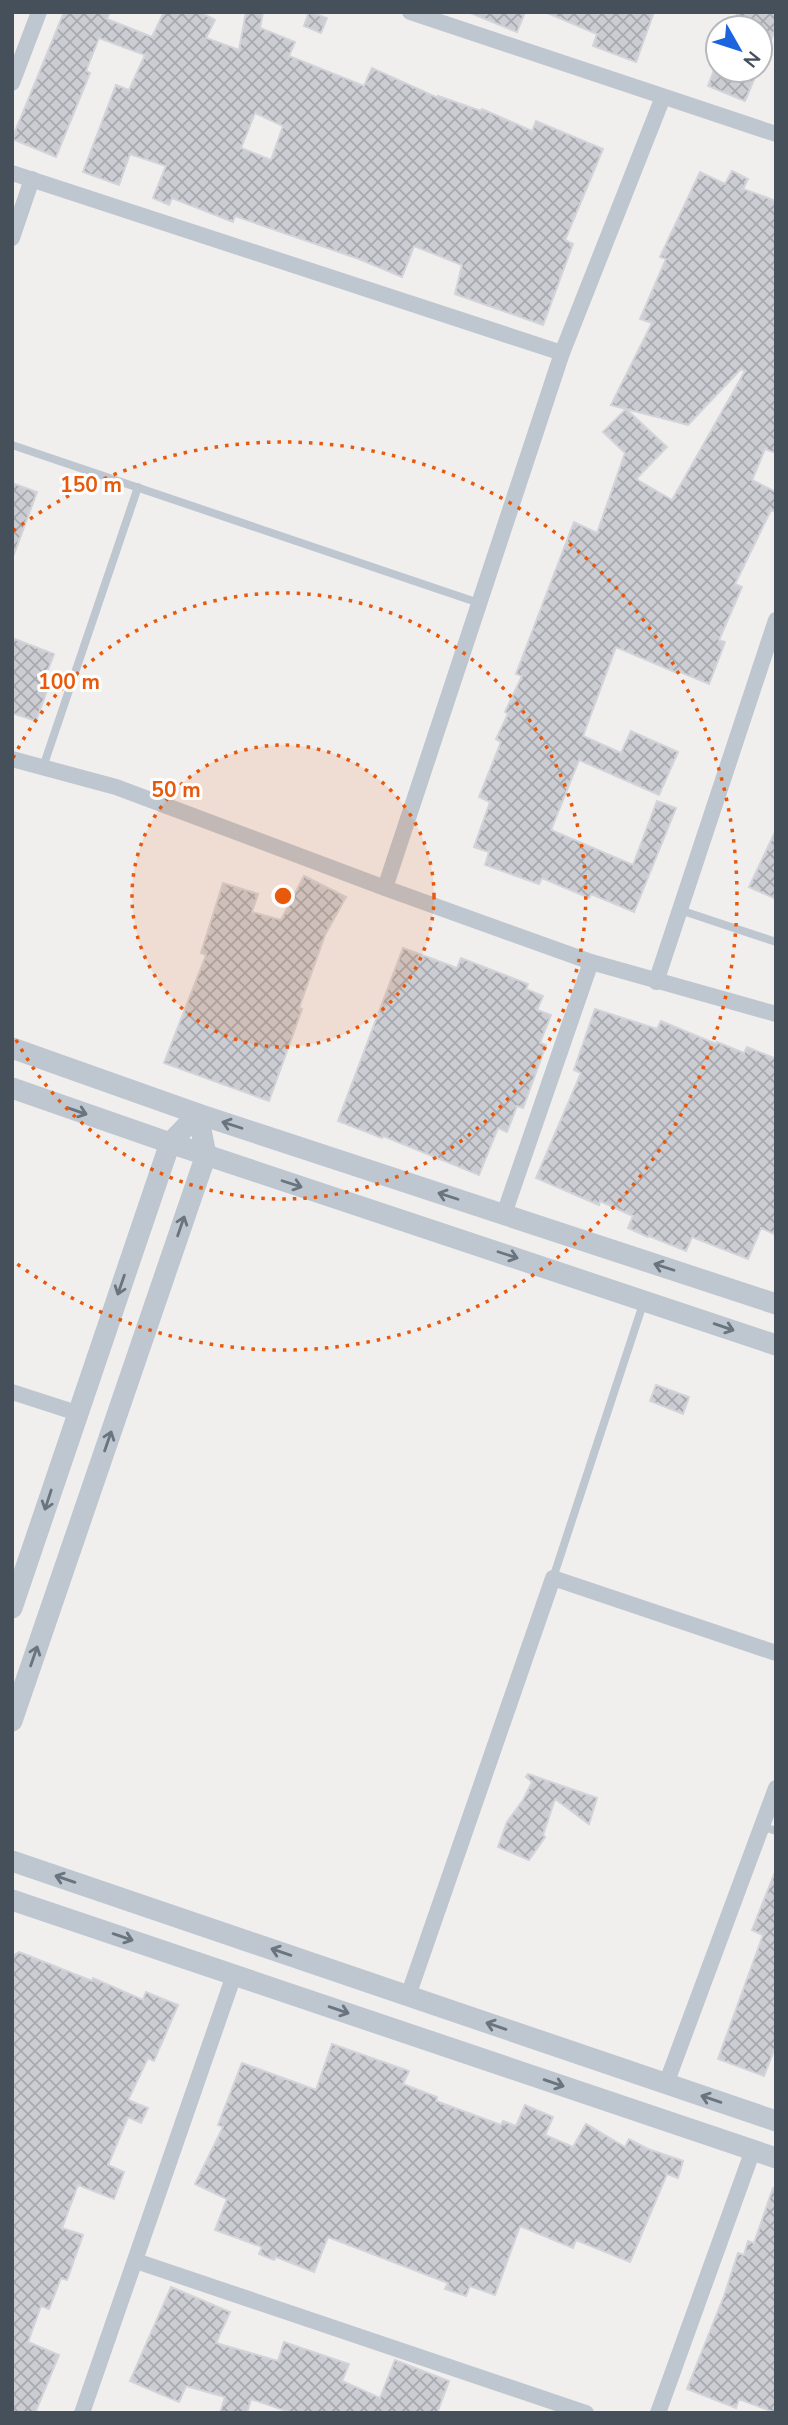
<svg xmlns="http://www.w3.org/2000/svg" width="788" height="2425" font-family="'Nunito Sans',sans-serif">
	<defs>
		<pattern id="building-cross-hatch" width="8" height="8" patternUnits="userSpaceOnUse" patternTransform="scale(1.75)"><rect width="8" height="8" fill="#cbcdd3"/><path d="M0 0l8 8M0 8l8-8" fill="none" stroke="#a7a9ae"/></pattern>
	</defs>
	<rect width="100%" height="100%" fill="#f1eeee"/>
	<g fill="url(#building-cross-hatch)" stroke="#d2d4d9" stroke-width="2" fill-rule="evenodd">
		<path d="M64,12H110L107,19L152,37L164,12H200L215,20L206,38L239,50L246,12H263L260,28L295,42L289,56L364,86L372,68L438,98V96L481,111L482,109L532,131L536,121L603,149L565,240L573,244L543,325L455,294L462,265L414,246L402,277L359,259L235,216L233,222L172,198L169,205L153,198L166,166L130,154L119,185L83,172L116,85L129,90L145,55L99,38L86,71L90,73L56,157L12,139ZM255,113L283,126L271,160L241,148Z"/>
		<path d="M309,12L327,18L321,33L304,26Z"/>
		<path d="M468,12H525L517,32Z"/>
		<path d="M545,12H654L636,62L593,46L597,34Z"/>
		<path d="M738,12H776V28L760,65V28H731Z"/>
		<path d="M714,70H758L745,101L708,86Z"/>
		<path d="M732,171L748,179L743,189L776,201V453L765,449L752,480L776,492V512L771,510L735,584L742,587L719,640L725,642L709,684L678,671L677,673L616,647L583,736L621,753L631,731L678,752L659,795L579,760L551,830L633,865L657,801L676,808L634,912L591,894L589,898L542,878L539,884L485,865L489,852L474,847L490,802L479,797L501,742L496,739L508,714L505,712L522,676L516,674L574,522L597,533L625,453L603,432L626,409L611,405L652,323L640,319L666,259L660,257L700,172L725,184ZM741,369L745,371L672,500L636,479L667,447L626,409L688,425Z"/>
		<path d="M12,483L37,492L14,554L12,553Z"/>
		<path d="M12,638L54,654L43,683L49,685L36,721L12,713Z"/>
		<path d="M776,830V899L749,887Z"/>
		<path d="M304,876L346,897L325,935L299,1008L302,1009L269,1101L164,1063L206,955L201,953L223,883L258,894L252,912L281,920Z"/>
		<path d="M403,948L457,968L461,958L528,984L526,989L543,996L537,1010L551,1015L540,1043L546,1045L523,1108L517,1106L507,1132L498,1128L479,1175L383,1136L382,1138L338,1121Z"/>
		<path d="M595,1009L657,1029L661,1021L716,1044L717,1042L744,1053L747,1047L776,1059V1235L761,1228L748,1259L692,1237L686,1251L649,1236L648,1237L628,1228L633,1216L600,1201L599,1205L536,1178L581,1073L574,1070Z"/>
		<path d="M656,1385L689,1397L683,1414L650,1401Z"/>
		<path d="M528,1774L597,1798L589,1824L555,1799L543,1835L545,1837L529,1860L498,1847L507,1822L523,1800L532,1782L526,1777Z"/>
		<path d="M775,1872L776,2045L764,2076L718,2059L763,1935L752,1930Z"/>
		<path d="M19,1952L92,1981L93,1978L143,2000L146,1992L178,2005L154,2061L148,2058L128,2100L148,2108L141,2123L128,2117L108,2165L124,2172L114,2199L78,2185L62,2228L83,2235L67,2280L61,2278L49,2309L41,2306L28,2342L59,2355L35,2413H12V1956Z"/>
		<path d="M332,2044L409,2071L403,2084L437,2097L436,2101L501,2125L503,2121L516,2126L525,2105L553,2117L545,2135L573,2147L586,2124L625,2147L629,2139L648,2149L683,2161L678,2178L667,2174L630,2262L576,2240L573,2248L520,2226L495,2295L470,2286L466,2296L445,2289L448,2283L328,2237L314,2272L276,2257L274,2260L259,2254L262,2247L215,2230L227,2199L195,2184L223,2127L218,2125L242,2063L316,2090Z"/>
		<path d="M773,2188H776V2413L739,2399L736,2408L687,2389L724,2296L738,2253L744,2255L748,2241L754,2243Z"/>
		<path d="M171,2287L230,2312L216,2343L278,2361L284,2342L349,2364L342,2381L380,2398L395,2360L449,2381L437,2413H292L251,2399L247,2413H220L225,2397L186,2386L179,2402L130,2381Z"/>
	</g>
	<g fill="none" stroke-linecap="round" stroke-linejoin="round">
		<g stroke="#bec7d0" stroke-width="8">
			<path d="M12,445L479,603"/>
			<path d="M43,767L138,487"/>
			<path d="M680,910L776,942"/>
			<path d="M553,1578L644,1301"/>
			<path d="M761,1826L776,1831"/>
		</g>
		<g stroke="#bec7d0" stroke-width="16">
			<path d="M410,12L776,134"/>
			<path d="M12,83L39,12"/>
			<path d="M12,173L562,353"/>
			<path d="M12,238L32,179"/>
			<path d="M12,759L116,787L385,888L591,962L776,1014"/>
			<path d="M385,888L562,353L663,97"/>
			<path d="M656,982L776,620"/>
			<path d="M504,1214L591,962"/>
			<path d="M12,1392L77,1413"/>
			<path d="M408,1996L553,1578L776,1653"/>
			<path d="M666,2084L776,1788"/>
			<path d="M136,2261L586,2413"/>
			<path d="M82,2413L234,1975"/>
			<path d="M658,2413L753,2150"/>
		</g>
		<g stroke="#bec7d0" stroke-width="21">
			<path d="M12,1048L198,1114L776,1304"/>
			<path d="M12,1088L170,1143L776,1345"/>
			<path d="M12,1608L170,1143L198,1114"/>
			<path d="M12,1721L206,1155L198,1114"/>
			<path d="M12,1861L776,2121"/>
			<path d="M12,1900L776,2158"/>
		</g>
	</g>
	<defs><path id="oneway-shaft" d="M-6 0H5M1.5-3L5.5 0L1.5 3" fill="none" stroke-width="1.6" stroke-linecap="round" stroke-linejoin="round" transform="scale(1.75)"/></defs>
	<g stroke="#6a747e">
		<use href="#oneway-shaft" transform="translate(77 1111) rotate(19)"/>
		<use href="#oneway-shaft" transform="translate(232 1125) rotate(-162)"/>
		<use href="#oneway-shaft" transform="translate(292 1184) rotate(18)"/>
		<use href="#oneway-shaft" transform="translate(448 1196) rotate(-162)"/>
		<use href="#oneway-shaft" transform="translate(181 1226) rotate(-71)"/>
		<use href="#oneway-shaft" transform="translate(508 1255) rotate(18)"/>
		<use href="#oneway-shaft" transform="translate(664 1267) rotate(-162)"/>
		<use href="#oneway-shaft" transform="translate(121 1285) rotate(109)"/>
		<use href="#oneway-shaft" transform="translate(724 1327) rotate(19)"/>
		<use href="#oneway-shaft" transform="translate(108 1441) rotate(-71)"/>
		<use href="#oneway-shaft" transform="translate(48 1500) rotate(108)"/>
		<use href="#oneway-shaft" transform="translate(34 1656) rotate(-71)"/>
		<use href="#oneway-shaft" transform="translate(65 1879) rotate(-161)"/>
		<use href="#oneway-shaft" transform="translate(123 1937) rotate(19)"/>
		<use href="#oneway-shaft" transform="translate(281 1952) rotate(-161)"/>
		<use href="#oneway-shaft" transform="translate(339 2010) rotate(19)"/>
		<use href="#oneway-shaft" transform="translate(496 2026) rotate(-161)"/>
		<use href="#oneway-shaft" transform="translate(554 2083) rotate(19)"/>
		<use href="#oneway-shaft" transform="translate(711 2099) rotate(-161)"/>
	</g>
	<circle cx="283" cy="896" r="151" fill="#e8590c" fill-opacity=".12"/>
	<g fill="none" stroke="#e8590c" stroke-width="3.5" stroke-dasharray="3.5 7">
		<circle cx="283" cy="896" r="151"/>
		<path d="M13 758A303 303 0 1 1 13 1034"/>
		<path d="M13 531A454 454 0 1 1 13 1261"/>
	</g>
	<circle cx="283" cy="896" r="10" fill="#e8590c" stroke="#fff" stroke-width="3.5"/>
	<g font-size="21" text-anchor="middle" font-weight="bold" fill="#e8590c" stroke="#fff" stroke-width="6" stroke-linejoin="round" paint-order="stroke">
		<text x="91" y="492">150 m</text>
		<text x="69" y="689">100 m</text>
		<text x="176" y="797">50 m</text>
	</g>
	<rect width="788" height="2425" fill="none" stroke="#46505b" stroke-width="28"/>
	<g transform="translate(739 49) rotate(129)"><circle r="33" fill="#ffffff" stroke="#b5b9bd" stroke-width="2"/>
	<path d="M0-5L12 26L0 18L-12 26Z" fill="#1b64dd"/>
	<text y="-10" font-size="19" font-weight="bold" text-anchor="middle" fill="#46505b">N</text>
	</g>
</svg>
